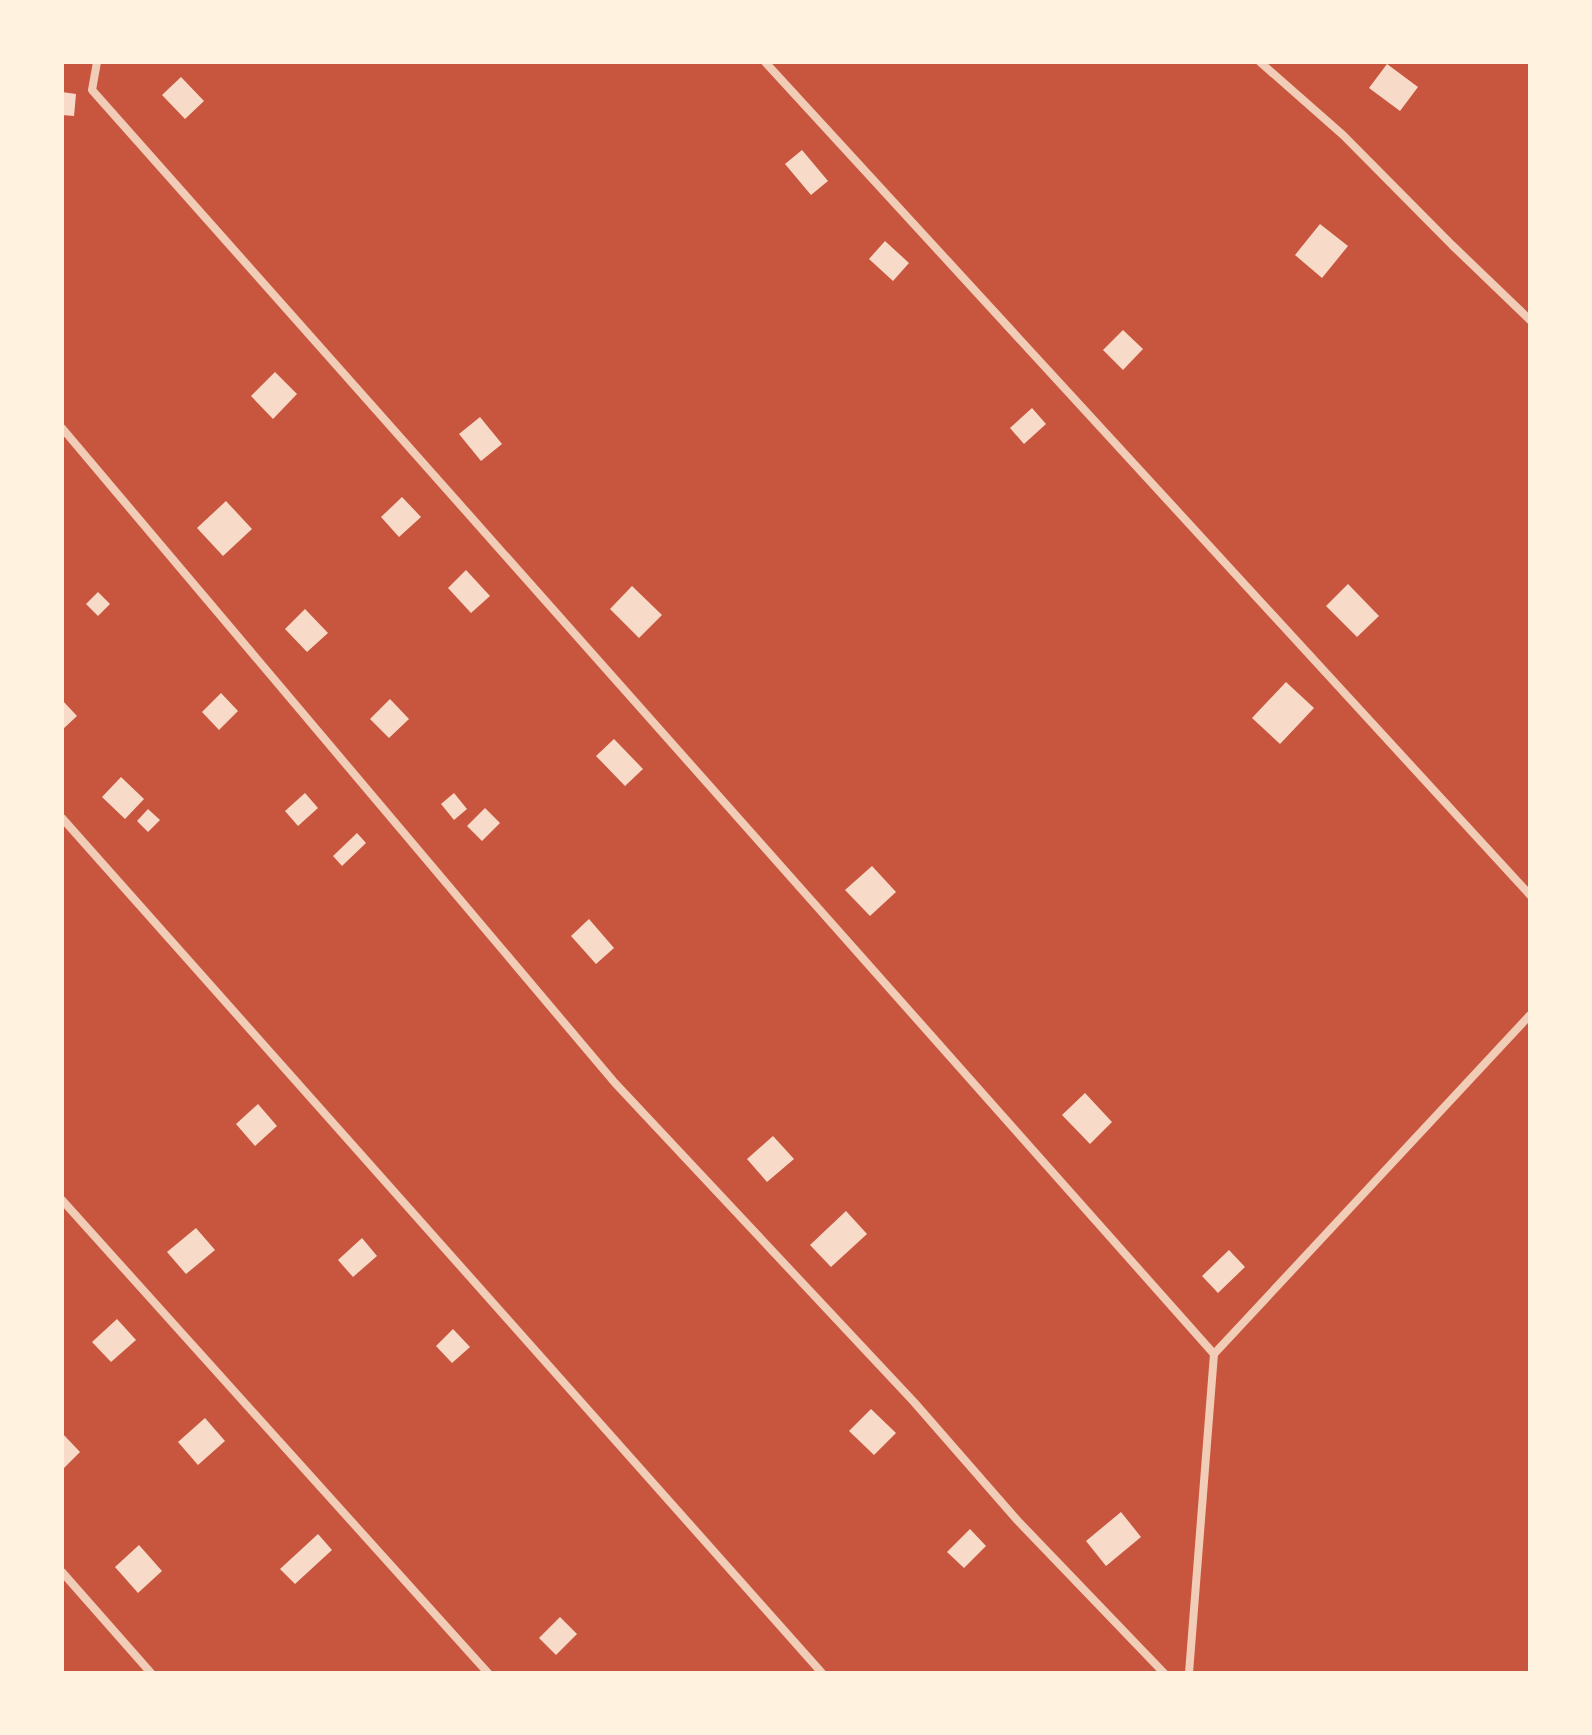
<svg xmlns="http://www.w3.org/2000/svg" width="1592" height="1735" font-family="'Work Sans',sans-serif">
	<rect width="100%" height="100%" fill="#c8553d"/>
	<g fill="#f7dbc8">
		<path d="M1387,64L1418,87L1400,111L1369,88Z"/>
		<path d="M181,77L204,101L185,119L162,95Z"/>
		<path d="M62,92L76,94L74,116L62,115Z"/>
		<path d="M802,150L828,181L811,195L785,164Z"/>
		<path d="M1320,224L1348,246L1322,278L1295,255Z"/>
		<path d="M885,241L909,263L893,281L869,259Z"/>
		<path d="M1123,330L1143,349L1123,370L1103,350Z"/>
		<path d="M275,372L297,394L273,419L251,396Z"/>
		<path d="M1032,408L1046,424L1024,444L1010,428Z"/>
		<path d="M480,417L502,444L481,461L459,434Z"/>
		<path d="M402,497L421,517L399,537L381,517Z"/>
		<path d="M226,501L252,529L223,556L197,528Z"/>
		<path d="M466,570L490,596L471,613L448,588Z"/>
		<path d="M1348,584L1379,616L1357,637L1326,606Z"/>
		<path d="M632,586L662,615L639,638L610,609Z"/>
		<path d="M98,592L110,604L98,616L86,604Z"/>
		<path d="M305,609L328,633L307,652L285,629Z"/>
		<path d="M1286,682L1314,708L1280,744L1252,718Z"/>
		<path d="M221,693L238,711L219,730L202,712Z"/>
		<path d="M390,699L409,719L389,738L370,719Z"/>
		<path d="M62,700L77,716L62,730Z"/>
		<path d="M614,739L643,769L625,786L596,756Z"/>
		<path d="M121,777L144,799L125,819L102,797Z"/>
		<path d="M305,793L318,808L298,826L285,811Z"/>
		<path d="M454,793L467,809L454,820L441,804Z"/>
		<path d="M485,808L500,823L482,841L467,826Z"/>
		<path d="M148,809L160,820L148,832L137,821Z"/>
		<path d="M357,833L366,843L342,866L333,856Z"/>
		<path d="M872,866L896,892L870,916L845,890Z"/>
		<path d="M589,919L614,948L596,964L571,936Z"/>
		<path d="M1085,1093L1112,1122L1090,1144L1062,1115Z"/>
		<path d="M258,1104L277,1126L255,1146L236,1124Z"/>
		<path d="M773,1136L794,1159L767,1182L747,1159Z"/>
		<path d="M846,1211L867,1234L831,1267L810,1245Z"/>
		<path d="M196,1228L215,1250L186,1274L167,1252Z"/>
		<path d="M362,1238L377,1256L353,1277L338,1260Z"/>
		<path d="M1229,1250L1245,1267L1218,1293L1202,1276Z"/>
		<path d="M117,1319L136,1340L111,1362L92,1342Z"/>
		<path d="M453,1329L470,1347L452,1363L436,1346Z"/>
		<path d="M871,1409L896,1433L874,1455L849,1431Z"/>
		<path d="M205,1418L225,1441L198,1465L178,1442Z"/>
		<path d="M62,1433L80,1452L62,1470Z"/>
		<path d="M1121,1512L1141,1537L1106,1566L1086,1541Z"/>
		<path d="M970,1529L986,1546L964,1568L947,1552Z"/>
		<path d="M318,1534L332,1550L295,1584L280,1569Z"/>
		<path d="M139,1545L162,1571L138,1593L115,1567Z"/>
		<path d="M560,1617L577,1634L556,1655L539,1638Z"/>
	</g>
	<g fill="none" stroke-linecap="round" stroke-linejoin="round">
		<g stroke="#f1ccb7" stroke-width="8">
			<path d="M97,62L92,90L1214,1354"/>
			<path d="M765,62L1530,895"/>
			<path d="M1260,62L1343,135L1452,245L1530,320"/>
			<path d="M62,428L615,1083L914,1402L1018,1521L1164,1673"/>
			<path d="M62,818L822,1673"/>
			<path d="M62,1200L488,1673"/>
			<path d="M62,1572L151,1673"/>
			<path d="M1189,1673L1214,1354L1530,1015"/>
		</g>
	</g>
	<rect width="1592" height="1735" fill="none" stroke="#fff3e0" stroke-width="128"/>
</svg>
